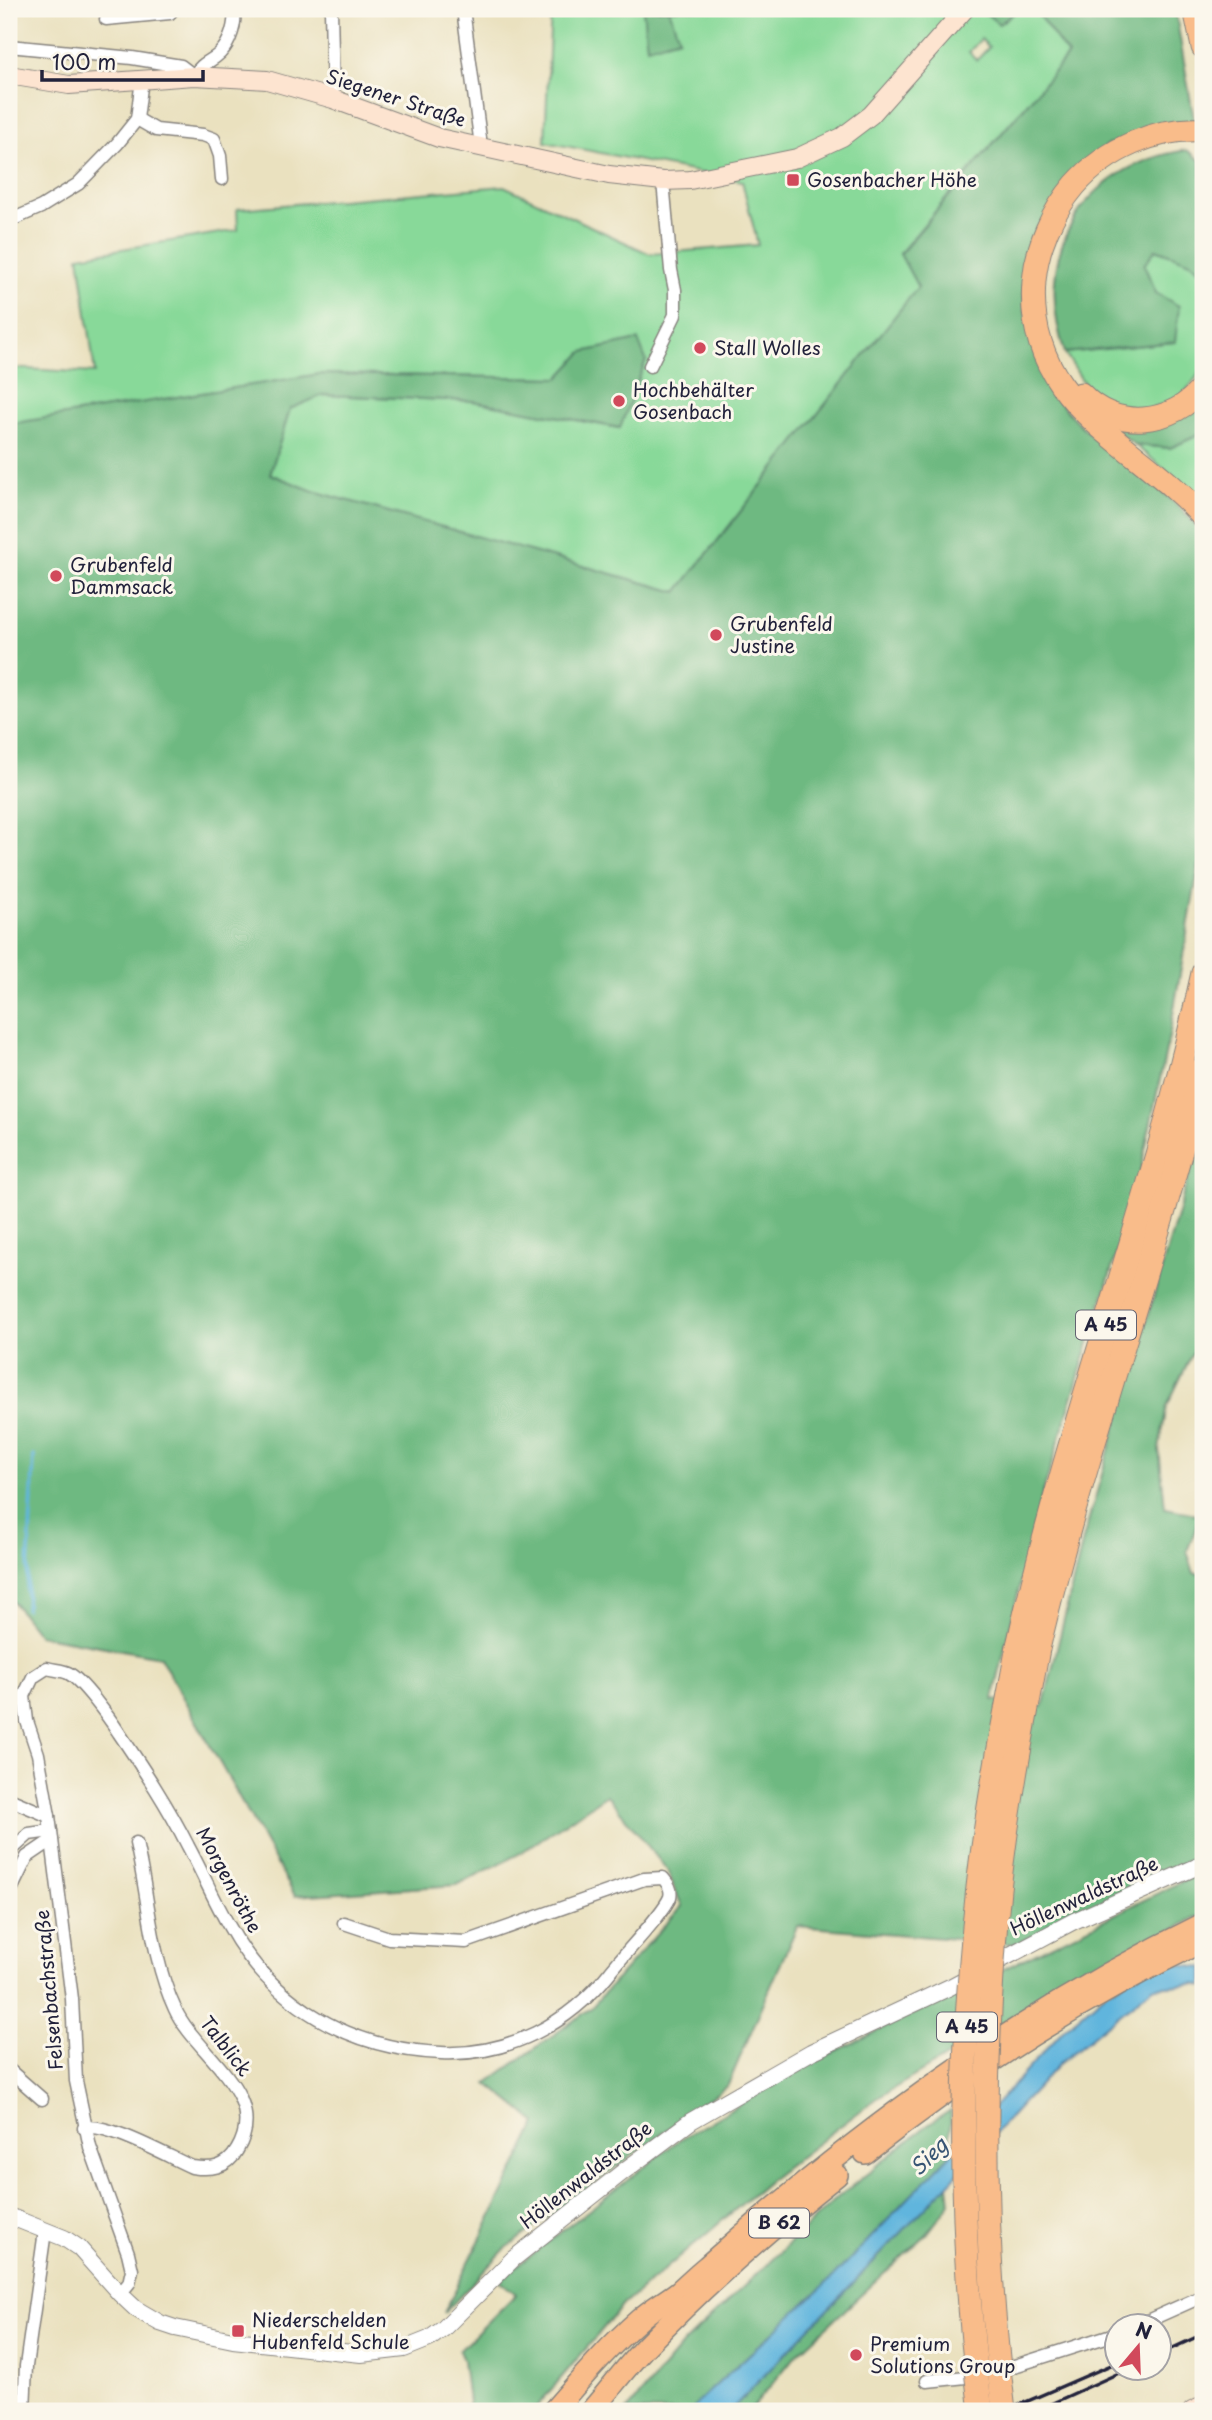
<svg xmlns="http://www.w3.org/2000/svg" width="1212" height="2420" font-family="'Playpen Sans',sans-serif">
	<rect width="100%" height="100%" fill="#fbf7ec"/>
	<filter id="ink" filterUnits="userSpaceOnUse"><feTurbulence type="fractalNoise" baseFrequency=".0143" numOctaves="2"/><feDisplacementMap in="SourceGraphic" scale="14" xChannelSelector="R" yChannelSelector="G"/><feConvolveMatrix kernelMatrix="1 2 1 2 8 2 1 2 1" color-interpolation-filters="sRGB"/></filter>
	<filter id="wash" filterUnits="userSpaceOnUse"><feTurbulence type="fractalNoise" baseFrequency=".00686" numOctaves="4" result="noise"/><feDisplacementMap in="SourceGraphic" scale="28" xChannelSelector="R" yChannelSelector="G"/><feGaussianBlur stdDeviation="1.57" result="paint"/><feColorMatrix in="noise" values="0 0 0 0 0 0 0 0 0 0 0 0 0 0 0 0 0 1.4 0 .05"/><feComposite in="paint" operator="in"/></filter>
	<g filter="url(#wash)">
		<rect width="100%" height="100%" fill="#eae1bf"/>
		<g fill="#88d999" stroke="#557e6a" stroke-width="2" fill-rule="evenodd">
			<path d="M551,9H643L647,46L678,38L669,9H981L999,24L1019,9H1034L1068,55L900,253L918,287L677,592L313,491L270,474L290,408L323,395L473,401L619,428L646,360L583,352L559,378L320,374L9,424V368L95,373L79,256L238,230L237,209L504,186L650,254L758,245L742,181L545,142ZM981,39L989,47L977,60L969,52Z"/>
			<path d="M1155,249L1191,262L1203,273V369L1182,396L1145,412L1113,405L1085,385L1065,353L1175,342L1144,265Z"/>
			<path d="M1203,433V501L1135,445L1170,448Z"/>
		</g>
		<g fill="#6eb981" stroke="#486e5e" stroke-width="2">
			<path d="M643,9H669L679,38L647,47Z"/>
			<path d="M984,9H1019L999,24L983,11Z"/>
			<path d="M1034,9H1175L1194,120L1106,145L1025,274C1022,305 1026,319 1036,347C1040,360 1044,375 1050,387C1084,447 1163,477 1203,535V841L1170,1032L1137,1187L1037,1512L993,1700L1043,1707L1084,1536L1203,1127V1331L1167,1406L1159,1449L1165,1508L1201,1515L1187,1551L1194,1573L1203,1574V1848L1195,1859L1016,1944L797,1926L728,2085L505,2249L444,2313L537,2123L487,2083L591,2008L682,1906L667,1870L607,1795L519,1854L457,1885L295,1896L160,1657L39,1635L9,1597V424L320,374L559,378L583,352L638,340L646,360L620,428L473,401L323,395L290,409L270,474L313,491L677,592L918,287L900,254L1068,55Z"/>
			<path d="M1187,150L1201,161L1203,182V273L1191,262L1156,249L1144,265L1156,293L1179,306L1175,342L1065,353C1031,252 1082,166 1187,150Z"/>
			<path d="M1203,400V433L1170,448L1135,445L1107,424Z"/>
			<path d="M1203,1871V1914L1052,1994L876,2099L777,2174L623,2305L533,2411H469L463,2360L459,2351L516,2294L499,2280L679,2140L804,2067Z"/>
			<path d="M951,2110L949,2156L832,2278L699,2401L692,2411H627L684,2343L837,2198L925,2127Z"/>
			<path d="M948,2184L950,2203L927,2234L795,2356L750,2411H730Z"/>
		</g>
		<path fill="#61b5dd" stroke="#426c8c" stroke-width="2" d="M1161,1962L1203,1967V1986L1195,1984L1153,1987L1059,2064L948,2184L730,2411H692L699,2401L832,2278L949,2156L1064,2029L1109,1990Z"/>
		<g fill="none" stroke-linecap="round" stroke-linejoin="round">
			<path stroke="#61b5dd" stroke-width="3.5" d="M26,1609L34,1456"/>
		</g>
	</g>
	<g filter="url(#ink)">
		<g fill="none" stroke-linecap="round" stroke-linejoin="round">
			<defs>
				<g id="minor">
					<path d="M331,9L333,99"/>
					<path d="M463,9L481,146"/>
					<path d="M106,19L170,13L173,9"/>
					<path d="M9,46L132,58L181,66L194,76C203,61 210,63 220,53C231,42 236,23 234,9"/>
					<path d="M137,119L156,130L203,135L214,139L220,156L222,179"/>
					<path d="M9,221L41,207L78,184L117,144L137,119L142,79"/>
					<path d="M650,366L675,315V290L671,270L663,181"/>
					<path d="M9,1799L49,1816"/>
					<path d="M9,1852L29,1834L51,1831"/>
					<path d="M9,1894L27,1857L52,1840"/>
					<path d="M9,2070L42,2099"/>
					<path d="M84,2128C105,2121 169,2157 192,2167C211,2170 227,2168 237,2150C271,2094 195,2054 175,2009C151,1958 149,1898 136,1843"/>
					<path d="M120,2294L129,2283L132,2270L128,2253L90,2147L76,2081L72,1999L49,1816L38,1754L27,1721L24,1696L33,1677L47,1668C53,1670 62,1670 68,1673C82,1680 110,1719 119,1733C144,1770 168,1806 188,1846C202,1872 214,1900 229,1926C273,2006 351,2049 441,2053C508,2056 569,2024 610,1972C623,1955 664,1913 670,1897C672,1889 668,1884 663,1878L644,1879L466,1942L389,1938L344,1923"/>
					<path d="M1136,2326L1203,2296"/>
					<path d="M927,2381L986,2375L1118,2333"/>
					<path d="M24,2411L26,2366L45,2231"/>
				</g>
				<path id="tertiary" d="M9,2216L64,2238L79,2248L120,2294L136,2309L160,2323L175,2328L233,2340L361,2354L404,2349L429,2339L443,2329L513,2259L624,2171L691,2121L811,2052L950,1987L1074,1921L1203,1864"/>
				<g id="secondary">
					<path d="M9,75L69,85L194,76L267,80L333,99L439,138L609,175L663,181L690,180L797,158L842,137L871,115L965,9"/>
					<path d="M1192,2411L1203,2406"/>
				</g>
				<g id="trunk">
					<path d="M865,2153C969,2071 1084,1998 1203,1941"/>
					<path d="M553,2411C581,2379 608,2347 640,2319C652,2308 666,2301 679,2291C688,2283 697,2274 707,2266C858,2132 1021,2012 1203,1924"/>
					<path d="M591,2411C610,2389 627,2366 647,2345C705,2285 771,2227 837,2175"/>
				</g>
				<g id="motorway">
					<path d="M1195,9L1203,47"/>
					<path d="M1203,130C1156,127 1107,149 1075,185C1052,212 1037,246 1034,281C1024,405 1135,440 1203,517"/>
					<path d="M1081,394C1115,431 1173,426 1203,387"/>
					<path d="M1018,1646C1068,1418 1154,1201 1203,973"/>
					<path d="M1038,1649C1084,1453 1154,1264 1203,1068"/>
				</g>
			</defs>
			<use href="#minor" stroke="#86827d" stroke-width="15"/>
			<use href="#tertiary" stroke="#86827d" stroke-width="18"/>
			<use href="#secondary" stroke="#86827d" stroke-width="20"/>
			<use href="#trunk" stroke="#86827d" stroke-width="24"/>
			<use href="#motorway" stroke="#86827d" stroke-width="25"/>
			<use href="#minor" stroke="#fff" stroke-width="12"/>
			<use href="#tertiary" stroke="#fff" stroke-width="16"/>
			<use href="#secondary" stroke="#fde4d0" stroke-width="18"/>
			<use href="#trunk" stroke="#f9bc8a" stroke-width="21"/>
			<use href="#motorway" stroke="#f9bc8a" stroke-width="23"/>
			<g stroke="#22223b" stroke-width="3.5">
				<path d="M1160,2354L1203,2334"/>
				<path d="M1005,2411L1118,2362"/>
				<path d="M1035,2411L1130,2368"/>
			</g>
			<defs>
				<g id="motorway-bridge">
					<path d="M981,2411C958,2238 959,2060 978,1887C987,1806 1003,1726 1018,1646"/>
					<path d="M1004,2411C982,2238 982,2063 999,1889C1008,1808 1023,1729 1038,1649"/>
				</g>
			</defs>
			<use href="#motorway-bridge" stroke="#86827d" stroke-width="25" stroke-linecap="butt"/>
			<use href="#motorway-bridge" stroke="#f9bc8a" stroke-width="23"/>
		</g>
	</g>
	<g fill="#d1495b" stroke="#fbf7ec" stroke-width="2.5">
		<rect x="786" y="173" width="14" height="14" rx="3.5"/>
		<circle cx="700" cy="348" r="7"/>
		<circle cx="619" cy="401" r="7"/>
		<circle cx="56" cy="576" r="7"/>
		<circle cx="716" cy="635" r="7"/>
		<rect x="231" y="2324" width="14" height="14" rx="3.5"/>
		<circle cx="856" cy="2355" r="7"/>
	</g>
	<g text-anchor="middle" stroke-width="6" stroke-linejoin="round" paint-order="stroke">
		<g fill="#fbf7ec" stroke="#636270" stroke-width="2">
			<rect x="1076" y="1310.5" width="60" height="29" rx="5"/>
			<rect x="937" y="2012.5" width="60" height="29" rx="5"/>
			<rect x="749" y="2208.5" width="60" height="29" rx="5"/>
		</g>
		<g font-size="18" font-weight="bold" fill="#22223b">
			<text x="1106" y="1331">A 45</text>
			<text x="967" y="2033">A 45</text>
			<text x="779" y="2229">B 62</text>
		</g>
		<g font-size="19" fill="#22223b" stroke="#fbf7ec">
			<text transform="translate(396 98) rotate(18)" y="7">Siegener Straße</text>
			<text transform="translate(229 1880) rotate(62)" y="7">Morgenröthe</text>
			<text transform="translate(1084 1896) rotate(-25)" y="7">Höllenwaldstraße</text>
			<text transform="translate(49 1990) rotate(-95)" y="7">Felsenbachstraße</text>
			<text transform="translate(226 2046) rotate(52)" y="7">Talblick</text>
			<text transform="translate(586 2175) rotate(-38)" y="7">Höllenwaldstraße</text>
		</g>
		<g font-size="19" fill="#22223b" stroke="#fbf7ec" text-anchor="start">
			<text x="807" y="187">Gosenbacher Höhe</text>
			<text x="714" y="355">Stall Wolles</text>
			<text x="633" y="397">Hochbehälter<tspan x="633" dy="22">Gosenbach</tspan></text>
			<text x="70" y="572">Grubenfeld<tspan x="70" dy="22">Dammsack</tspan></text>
			<text x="730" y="631">Grubenfeld<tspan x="730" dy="22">Justine</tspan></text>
			<text x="252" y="2327">Niederschelden<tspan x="252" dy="22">Hubenfeld Schule</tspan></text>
			<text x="870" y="2351">Premium<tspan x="870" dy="22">Solutions Group</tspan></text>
		</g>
		<g font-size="21" font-style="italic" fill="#385574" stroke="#fbf7ec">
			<text transform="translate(929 2157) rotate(-45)" y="7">Sieg</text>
		</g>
	</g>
	<rect width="1212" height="2420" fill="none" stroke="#fbf7ec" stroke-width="35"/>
	<g transform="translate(1138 2347) rotate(19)"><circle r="33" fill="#fbf7ec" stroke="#a4a2a5" stroke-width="2"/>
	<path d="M0-5L12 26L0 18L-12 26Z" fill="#d1495b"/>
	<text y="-10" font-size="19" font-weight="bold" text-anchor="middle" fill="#22223b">N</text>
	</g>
	<path d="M42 70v10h161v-10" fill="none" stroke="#22223b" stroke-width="3.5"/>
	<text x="52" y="70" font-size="21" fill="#22223b" stroke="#fbf7ec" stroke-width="5" paint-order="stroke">100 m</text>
</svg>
